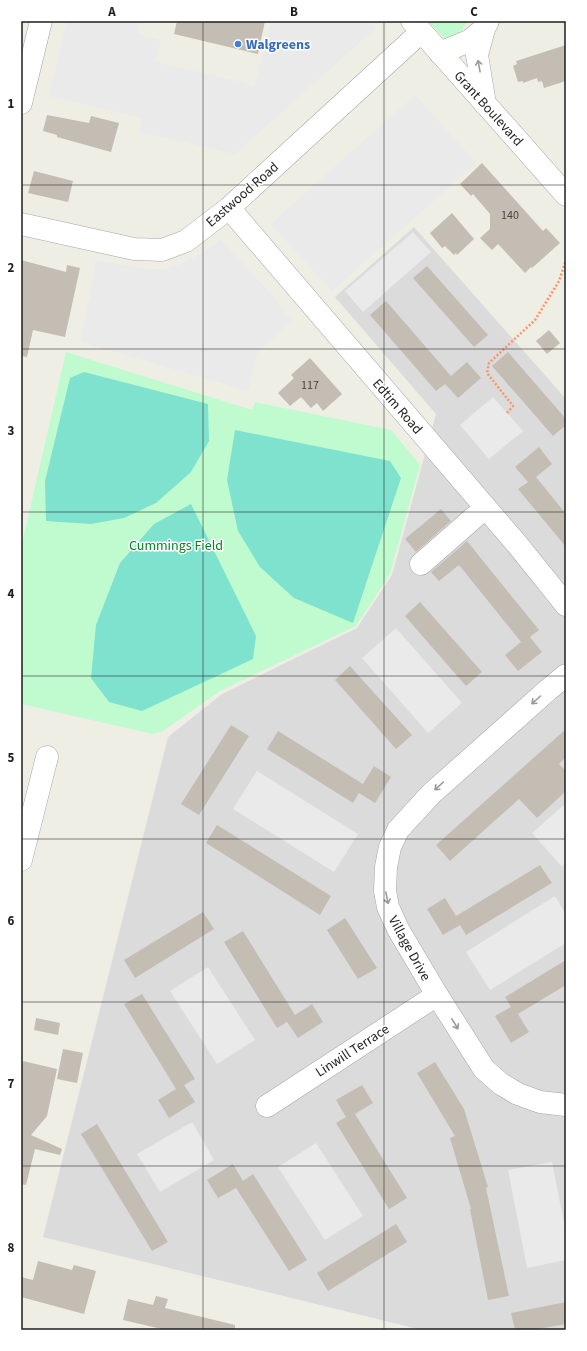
<svg xmlns="http://www.w3.org/2000/svg" width="587" height="1351" font-family="'Source Sans 3',sans-serif">
	<rect width="100%" height="100%" fill="#efeee4"/>
	<path fill="#dcdbdb" d="M414,227L566,399V1330H422L43,1237L168,737L222,694L357,628L392,575L436,414L335,297Z"/>
	<g fill="#bffbcf">
		<path d="M428,21H468L458,36L446,40Z"/>
		<path d="M66,352L252,410L255,402L391,430L420,465L390,574L356,626L220,691L163,731L153,734L21,704V548Z"/>
	</g>
	<g fill="#7fe2ce">
		<path d="M84,372L208,404L209,441L191,472L156,503L124,518L91,524L46,521L45,481L70,378Z"/>
		<path d="M235,430L390,461L401,478L353,623L294,598L260,567L238,531L227,480Z"/>
		<path d="M191,504L256,636L253,659L142,711L109,702L91,678L96,625L120,563L154,524Z"/>
	</g>
	<g fill="#eaeaea">
		<path d="M67,21H140L137,34L161,40L155,62L243,82L254,87L271,21H369L376,28L235,154L139,132L142,118L49,96Z"/>
		<path d="M415,95L476,163L332,291L271,224Z"/>
		<path d="M413,232L431,252L363,312L345,291Z"/>
		<path d="M221,240L272,295L292,321L257,353L248,391L81,342L96,260L147,269H164L181,264L205,251Z"/>
		<path d="M493,397L523,431L489,459L460,425Z"/>
		<path d="M396,628L462,703L428,733L362,658Z"/>
		<path d="M257,771L358,834L334,872L233,809Z"/>
		<path d="M566,803V863L562,867L532,833Z"/>
		<path d="M555,896L566,915V943L490,990L466,952Z"/>
		<path d="M208,967L255,1040L217,1064L170,991Z"/>
		<path d="M192,1122L214,1160L160,1192L137,1154Z"/>
		<path d="M316,1143L363,1216L325,1240L278,1167Z"/>
		<path d="M552,1162L566,1233V1260L527,1268L508,1170Z"/>
	</g>
	<g fill="#c4bdb3">
		<path d="M177,21H265L258,54L174,34Z"/>
		<path d="M566,45V81L544,88L542,81L538,82L537,78L523,83V81L518,82L513,66L517,64L516,61Z"/>
		<path d="M47,115L89,123L91,116L119,123L111,152L57,137V135L43,131Z"/>
		<path d="M482,163L543,231L546,228L560,243L532,268L531,267L525,273L498,244L492,250L480,238L490,229V214L473,194L471,196L460,184Z"/>
		<path d="M34,171L73,181L68,202L28,193Z"/>
		<path d="M452,213L474,239L457,255L456,253L454,255L445,246L442,248L430,233Z"/>
		<path d="M21,260L66,272L67,265L80,268L65,337L33,330L27,357L21,356Z"/>
		<path d="M427,266L488,335L474,347L413,278Z"/>
		<path d="M386,301L451,376L467,362L481,378L458,398L445,384L436,391L370,315Z"/>
		<path d="M549,330L560,343L547,354L536,341Z"/>
		<path d="M508,352L566,419V425L553,436L492,366Z"/>
		<path d="M310,358L342,394L323,411L317,403L311,408L301,397L290,406L278,393L294,378L291,375Z"/>
		<path d="M539,447L552,464L536,477L566,514V547L518,489L528,482L515,467Z"/>
		<path d="M441,509L451,521L416,552L405,539Z"/>
		<path d="M467,541L539,630L530,637L542,652L518,671L505,655L521,642L459,565L439,581L431,572Z"/>
		<path d="M420,602L482,672L466,686L405,616Z"/>
		<path d="M350,666L412,735L396,749L335,680Z"/>
		<path d="M231,725L249,736L199,815L181,804Z"/>
		<path d="M566,729V757L559,764L566,771V791L537,818L519,799L450,861L436,845Z"/>
		<path d="M278,731L363,784L374,766L391,777L375,803L359,793L353,803L267,749Z"/>
		<path d="M217,825L331,896L320,915L206,843Z"/>
		<path d="M540,865L552,883L466,935L460,925L443,935L427,909L445,898L456,916Z"/>
		<path d="M203,912L214,929L135,978L124,960Z"/>
		<path d="M345,918L377,968L358,979L327,930Z"/>
		<path d="M243,931L295,1015L312,1004L323,1022L298,1038L287,1022L277,1028L224,942Z"/>
		<path d="M566,960V985L518,1014L529,1032L511,1043L495,1016L511,1007L505,997Z"/>
		<path d="M142,994L195,1079L184,1085L195,1102L169,1118L158,1100L176,1089L124,1004Z"/>
		<path d="M36,1018L60,1023L58,1035L34,1030Z"/>
		<path d="M63,1049L83,1053L77,1083L57,1079Z"/>
		<path d="M23,1061L57,1069L47,1116L31,1135L62,1149L60,1155L35,1149L26,1185L21,1184V1069Z"/>
		<path d="M435,1062L464,1109L488,1187L486,1188L509,1296L488,1300L470,1209H471L450,1138L455,1136L417,1073Z"/>
		<path d="M362,1085L373,1103L355,1114L407,1198L389,1209L336,1123L346,1117L336,1100Z"/>
		<path d="M97,1124L168,1242L152,1251L81,1134Z"/>
		<path d="M233,1164L243,1181L253,1174L307,1260L289,1271L236,1188L218,1198L207,1180Z"/>
		<path d="M396,1224L407,1242L328,1291L317,1273Z"/>
		<path d="M38,1261L72,1270L74,1265L96,1271L84,1314L21,1297V1277L33,1280Z"/>
		<path d="M156,1296L168,1299L165,1308L235,1325V1330H166L123,1320L128,1299L153,1305Z"/>
		<path d="M566,1302V1324L533,1330H515L511,1313Z"/>
	</g>
	<g fill="none" stroke-linecap="round" stroke-linejoin="round">
		<defs>
			<g id="minor">
				<path d="M412,21L566,195"/>
				<path d="M440,53L469,41L484,29"/>
				<path d="M21,103L41,21"/>
				<path d="M485,104L477,55L484,29L488,21"/>
				<path d="M229,208L516,543L566,605"/>
				<path d="M21,224L134,249L162,250L186,241L229,208L421,32"/>
				<path d="M421,564L485,508"/>
				<path d="M566,675L549,689L431,794L398,830L390,847L386,867L385,891L388,907L398,929L437,995L484,1069L501,1084L518,1094L540,1102L566,1105"/>
				<path d="M21,860L47,757"/>
				<path d="M267,1106L437,995"/>
			</g>
		</defs>
		<use href="#minor" stroke="#a5a5a5" stroke-width="23"/>
		<path stroke="#ff9265" stroke-width="2.5" stroke-dasharray="2 2" stroke-linecap="butt" d="M507,413L513,406L487,373L489,363L535,320L559,281L566,260"/>
		<use href="#minor" stroke="#fff" stroke-width="22"/>
	</g>
	<defs><path id="oneway-shaft" d="M-6 0H5M1.5-3L5.5 0L1.5 3" fill="none" stroke-width="1.6" stroke-linecap="round" stroke-linejoin="round"/></defs>
	<g stroke="#9a9a9a">
		<use href="#oneway-shaft" transform="translate(479 66) rotate(-100)"/>
		<use href="#oneway-shaft" transform="translate(536 700) rotate(138)"/>
		<use href="#oneway-shaft" transform="translate(439 786) rotate(138)"/>
		<use href="#oneway-shaft" transform="translate(387 898) rotate(79)"/>
		<use href="#oneway-shaft" transform="translate(455 1024) rotate(58)"/>
	</g>
	<path fill="none" stroke="#1e1e1e" stroke-width="1" stroke-opacity="0.55" d="M203,21V1330M384,21V1330M21,185H566M21,349H566M21,512H566M21,676H566M21,839H566M21,1002H566M21,1166H566"/>
	<circle fill="#3f7fe0" stroke="#fff" stroke-width="1.5" cx="238" cy="44" r="4"/>
	<g text-anchor="middle" stroke-width="3" stroke-linejoin="round" paint-order="stroke">
		<g font-size="12" fill="#484643">
			<text x="510" y="219">140</text>
			<text x="310" y="389">117</text>
		</g>
		<g font-size="14" font-weight="bold" fill="#366cbe" stroke="#fff" text-anchor="start">
			<text x="246" y="49">Walgreens</text>
		</g>
		<g font-size="14" fill="#1e1e1e" stroke="#fff">
			<text transform="translate(489 108) rotate(48)" y="5">Grant Boulevard</text>
			<text transform="translate(242 194) rotate(-41)" y="5">Eastwood Road</text>
			<text transform="translate(398 406) rotate(49)" y="5">Edtim Road</text>
			<text transform="translate(410 948) rotate(61)" y="5">Village Drive</text>
			<text transform="translate(352 1050) rotate(-33)" y="5">Linwill Terrace</text>
		</g>
		<g font-size="14" fill="#078128" stroke="#fff">
			<text x="176" y="550">Cummings Field</text>
		</g>
	</g>
	<rect width="587" height="1351" fill="none" stroke="#ffffff" stroke-width="44"/>
	<rect x="22" y="22" width="543" height="1307" fill="none" stroke="#1e1e1e" stroke-width="1.5"/>
	<g font-size="13" text-anchor="middle" font-weight="bold" fill="#1e1e1e">
		<text x="112" y="16">A</text>
		<text x="294" y="16">B</text>
		<text x="474" y="16">C</text>
		<text x="11" y="108">1</text>
		<text x="11" y="272">2</text>
		<text x="11" y="435">3</text>
		<text x="11" y="598">4</text>
		<text x="11" y="762">5</text>
		<text x="11" y="925">6</text>
		<text x="11" y="1088">7</text>
		<text x="11" y="1252">8</text>
	</g>
</svg>
